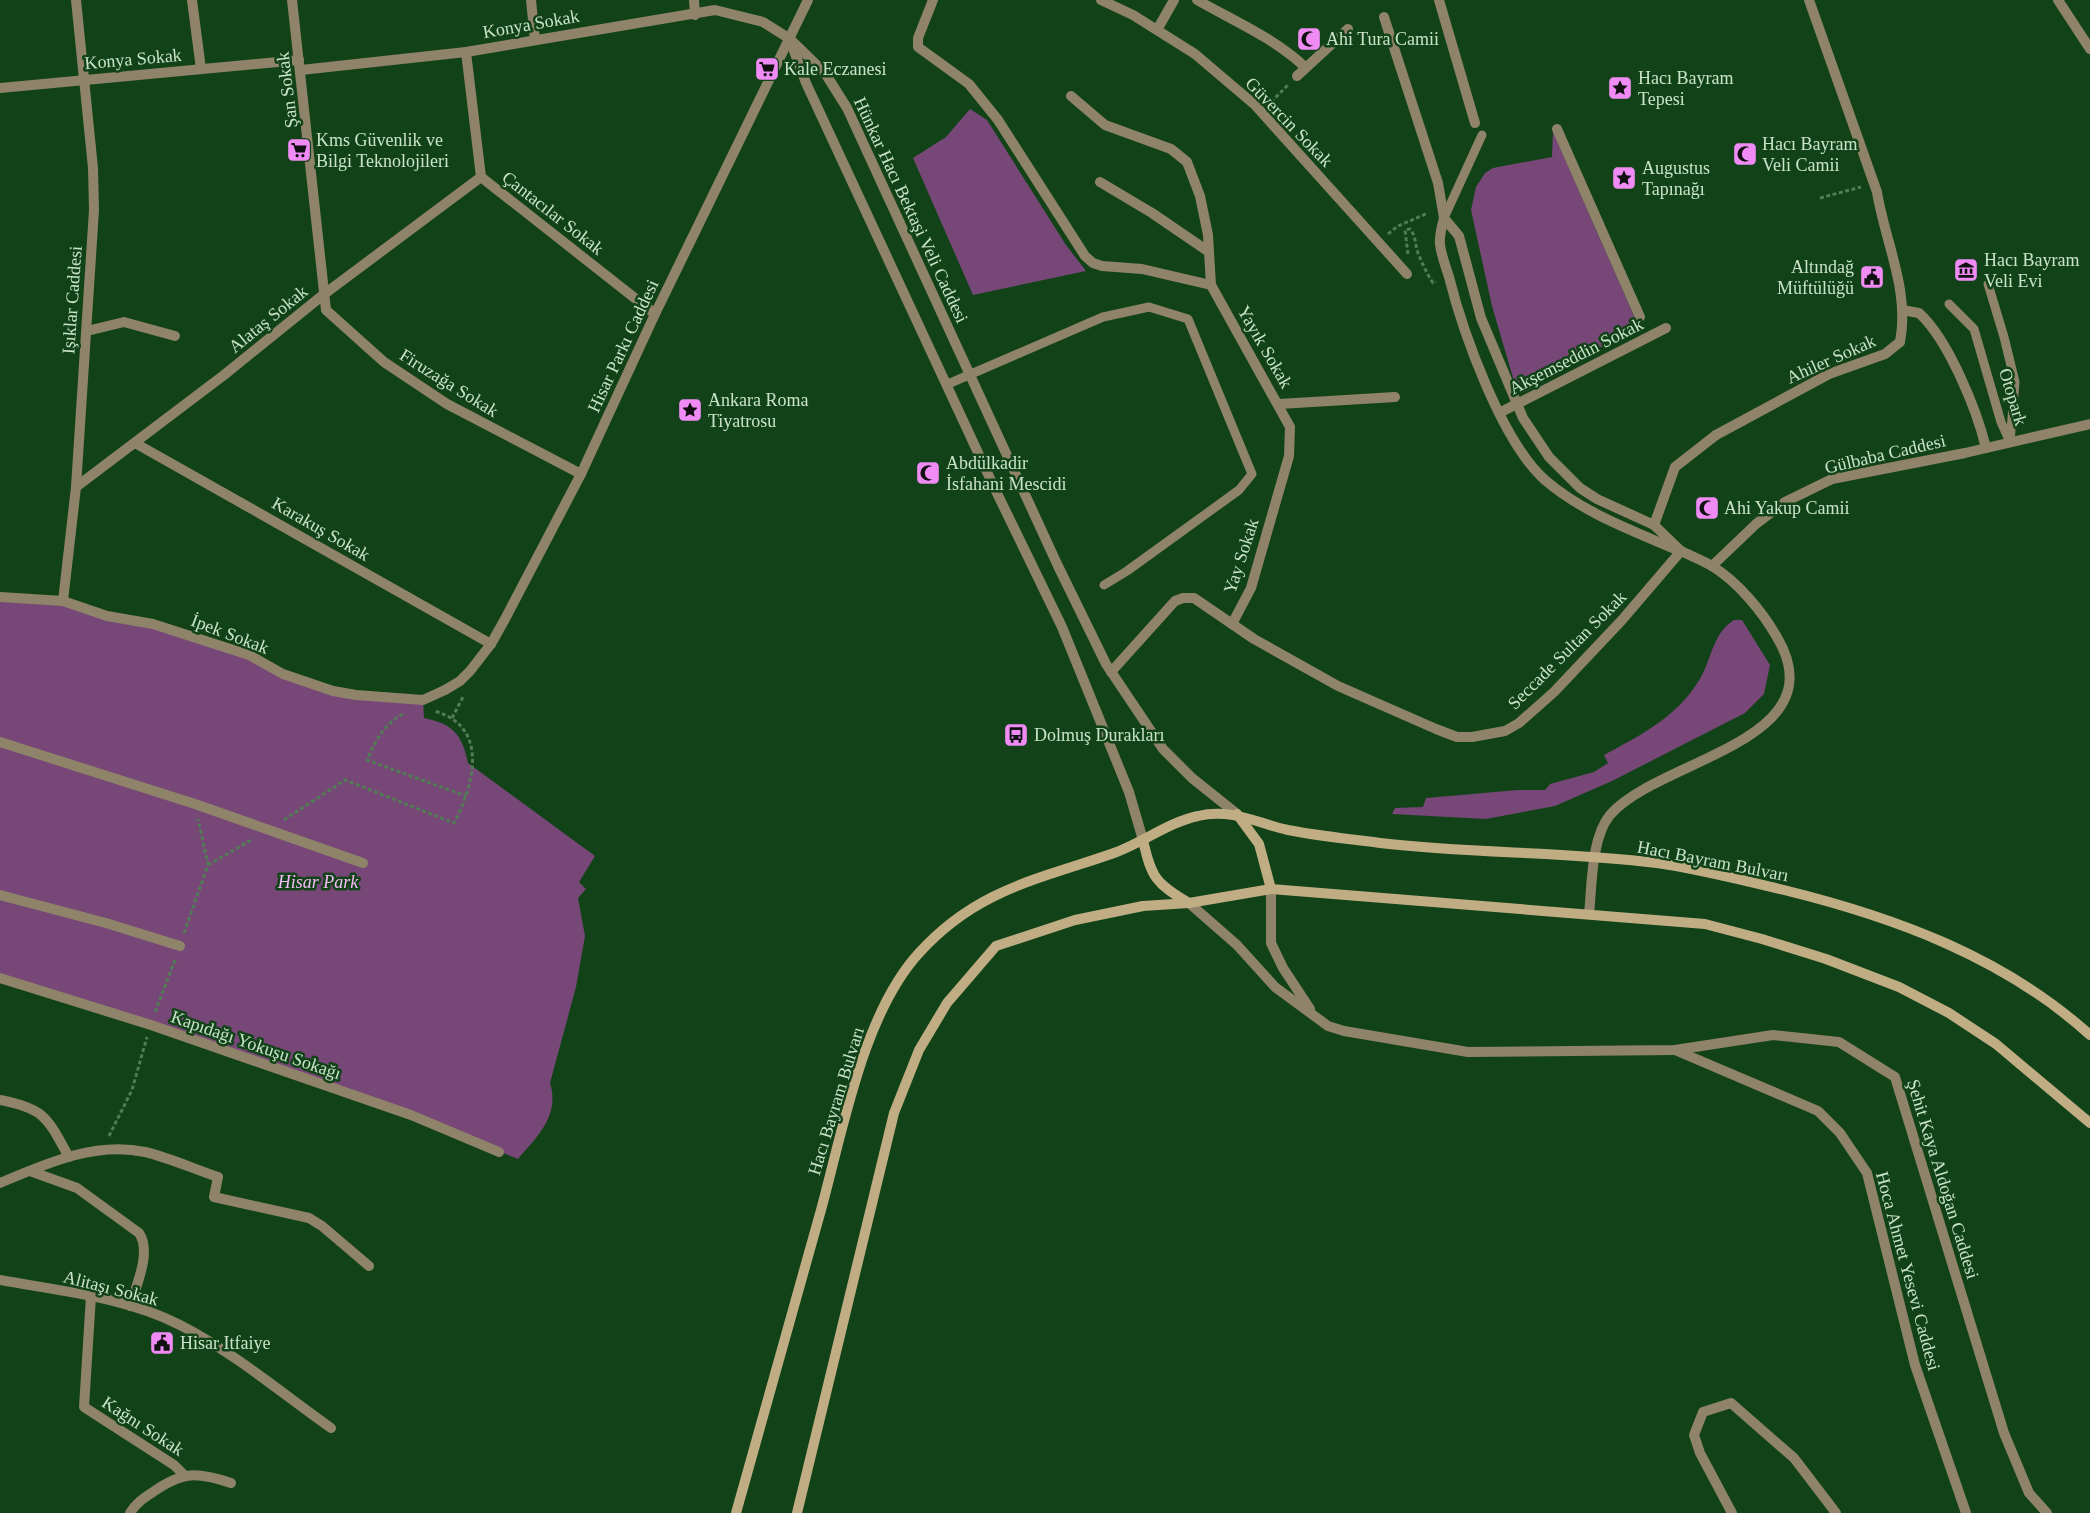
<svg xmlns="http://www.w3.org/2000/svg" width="2090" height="1513" font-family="'Times New Roman',serif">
	<rect width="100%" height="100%" fill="#124318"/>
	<g fill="#764777">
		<path d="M970,109L987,120L1066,245L1086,271L973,295L913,158L946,137Z"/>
		<path d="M1553,132L1638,325L1525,392L1516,388L1492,306L1471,210L1476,187L1485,173L1493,168L1552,157Z"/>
		<path d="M0,597L42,599L210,641L310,685L423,700L424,718C453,724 462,734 468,763L595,856L579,882L586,889L578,898L585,936L576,987L550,1083C560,1115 538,1136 518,1159L411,1115L0,978Z"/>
		<path d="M1734,620H1742L1770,665L1764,694L1745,713L1612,781L1555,806L1486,819L1392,814L1395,808L1423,807L1426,798L1518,790H1545L1550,784L1594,772L1608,763L1604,755C1641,735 1681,715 1702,675C1712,656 1714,632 1734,620Z"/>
	</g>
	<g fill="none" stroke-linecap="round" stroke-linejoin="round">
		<g stroke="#527b56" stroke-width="3" stroke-dasharray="4 2.5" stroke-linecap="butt">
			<path d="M1271,102L1288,85"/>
			<path d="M1820,198L1861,187"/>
			<path d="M1388,234L1398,226L1428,213"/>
			<path d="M1408,254L1405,230L1410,229C1416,236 1415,245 1418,253C1422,263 1427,274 1433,283L1436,282"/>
			<path d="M403,714C384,724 376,740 367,760L466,796"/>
			<path d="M452,718L463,697"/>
			<path d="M284,820L345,780L454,823C474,785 490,726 434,711"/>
			<path d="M208,865L253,839"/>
			<path d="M184,933L208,865L198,819"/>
			<path d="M155,1012L175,960"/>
			<path d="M109,1136L132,1090L147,1037"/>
		</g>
		<g stroke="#8f8369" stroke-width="9">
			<path d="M1444,218L1482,135"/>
			<path d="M1988,284L2004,337L2015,382L2010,442"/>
			<path d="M1949,304L1974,329L2001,422L2010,442"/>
			<path d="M948,384L1103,317L1149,307L1188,319L1252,474L1239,490L1127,571L1104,585"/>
		</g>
		<g stroke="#8f8369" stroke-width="10">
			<path d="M1439,0L1475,123"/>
			<path d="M1557,129L1640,317"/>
			<path d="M1654,525L1675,467L1716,435"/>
			<path d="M0,742L195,804L363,863"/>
			<path d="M0,895L106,923L180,946"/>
		</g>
		<g stroke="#8f8369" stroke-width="10">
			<path d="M192,0L201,69"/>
			<path d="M292,0L326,310L384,362L447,404L581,474"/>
			<path d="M531,0L535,40"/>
			<path d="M694,0L695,15"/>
			<path d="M933,0L918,38V47L969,84L998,120L1085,256L1093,263L1102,266L1142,269L1211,285"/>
			<path d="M1101,0L1133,15L1195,54L1255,105L1407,274"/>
			<path d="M1197,0C1234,21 1274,38 1305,67"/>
			<path d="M2058,0L2090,49"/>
			<path d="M1384,17L1438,183L1444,218L1459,236L1481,318L1523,418L1549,457L1580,488L1597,499L1654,525L1681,551"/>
			<path d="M1157,30L1174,0"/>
			<path d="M466,52L481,177L655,314"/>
			<path d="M301,70L466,52L715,10L763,22L790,39"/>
			<path d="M1297,76L1348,29"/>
			<path d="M0,88L299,60"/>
			<path d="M1071,96L1105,125L1171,149L1187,162L1200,196L1208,235L1211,285L1290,427L1289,456L1251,588L1232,624"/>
			<path d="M1100,182L1152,213L1209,252"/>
			<path d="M1444,218C1442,226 1439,236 1440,244C1441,255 1446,267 1449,277C1463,333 1502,442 1545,480C1582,512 1631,530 1675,549"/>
			<path d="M1902,310L1919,313C1948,339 1977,410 1986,448"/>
			<path d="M87,331L124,322L175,336"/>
			<path d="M1279,404L1395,397"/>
			<path d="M1501,412L1666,328"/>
			<path d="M1716,435L1829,374L1885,354L1900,342C1910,290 1885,242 1877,192L1809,0"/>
			<path d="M135,443L491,644"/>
			<path d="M76,487L224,375L323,295L481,177"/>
			<path d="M1712,566L1756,524L1785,502L1832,479L1965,453L2090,424"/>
			<path d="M0,597L63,601L107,616L153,624L249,655L283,674L333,691L356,695L423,700L445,690"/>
			<path d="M63,601L76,487L94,210L93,168L76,0"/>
			<path d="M1111,672L1175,601L1183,598H1194L1254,639L1338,686L1436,729L1457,737H1472L1505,731L1519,723L1554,692L1622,620L1681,551"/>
			<path d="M0,978L151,1025L411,1115L499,1152"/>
			<path d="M0,1100C46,1109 47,1118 69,1157"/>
			<path d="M30,1171L77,1188L139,1233C152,1252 136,1286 130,1306"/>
			<path d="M0,1183C45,1164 95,1141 145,1152C170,1158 194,1169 218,1177L214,1197L309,1218L322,1226L369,1266"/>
			<path d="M0,1280C60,1291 125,1297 180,1325C233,1352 283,1394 331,1428"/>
			<path d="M91,1296L84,1407L174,1465L184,1475"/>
			<path d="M130,1513C136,1503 144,1498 153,1492C183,1471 197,1472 231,1483"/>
		</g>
		<g stroke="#8f8369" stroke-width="10">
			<path d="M790,39L825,73L847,108L1058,566L1106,664L1163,749L1192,778L1237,814"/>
			<path d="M791,43L806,83L994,487L1062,627L1129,792L1143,840"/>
			<path d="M445,690L460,681L470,671L491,644L505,619L581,474L655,314L808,0"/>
			<path d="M1271,889V943L1283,968L1310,1009"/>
			<path d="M1189,903L1237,945L1275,987L1328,1026L1344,1031L1468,1052L1675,1050L1773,1035L1839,1042L1895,1077L2004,1433L2029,1493L2047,1513"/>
			<path d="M1589,914C1592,886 1591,838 1610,815C1656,760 1837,742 1778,639C1763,612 1738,582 1712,566C1702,560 1691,556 1681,551"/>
			<path d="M1675,1050L1818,1111L1840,1133L1867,1173L1915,1365L1966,1513"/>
			<path d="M1732,1513L1700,1453L1694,1435L1703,1412L1731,1403L1794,1458L1836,1513"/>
		</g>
		<g stroke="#c1ad84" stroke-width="10">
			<path d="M1237,814L1259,844L1271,889"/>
			<path d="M1143,840C1151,877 1156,884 1189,903"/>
			<path d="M736,1513C764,1412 793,1311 821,1210C843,1130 863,1014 919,953C977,889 1037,880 1114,853C1142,843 1169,822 1198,816C1231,808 1257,823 1288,830C1318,836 1350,839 1380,843C1472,854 1565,851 1657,863C1699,869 1742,880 1784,890C1894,917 2004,957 2090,1035"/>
			<path d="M797,1513L894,1113L919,1050L947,1003L996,946L1075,920L1143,906L1189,903L1271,889L1705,924L1762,939L1826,959L1899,987L1949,1013L1996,1044L2090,1123"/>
		</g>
	</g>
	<defs>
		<symbol id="mosque-square" viewBox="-11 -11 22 22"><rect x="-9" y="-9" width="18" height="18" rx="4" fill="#f08bf5" stroke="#124318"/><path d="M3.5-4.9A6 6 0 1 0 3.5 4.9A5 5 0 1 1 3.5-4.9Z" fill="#111"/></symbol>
		<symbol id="supermarket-square" viewBox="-11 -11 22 22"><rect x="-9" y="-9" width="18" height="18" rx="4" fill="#f08bf5" stroke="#124318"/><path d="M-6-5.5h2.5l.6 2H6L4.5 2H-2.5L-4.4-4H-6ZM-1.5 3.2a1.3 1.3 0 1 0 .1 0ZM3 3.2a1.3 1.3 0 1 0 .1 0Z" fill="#111"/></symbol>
		<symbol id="sight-square" viewBox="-11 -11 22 22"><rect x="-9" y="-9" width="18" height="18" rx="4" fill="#f08bf5" stroke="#124318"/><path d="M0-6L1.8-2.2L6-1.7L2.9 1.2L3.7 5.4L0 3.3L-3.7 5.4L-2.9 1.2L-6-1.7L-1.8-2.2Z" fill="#111"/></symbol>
		<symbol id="museum-square" viewBox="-11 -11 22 22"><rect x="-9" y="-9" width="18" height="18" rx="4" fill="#f08bf5" stroke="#124318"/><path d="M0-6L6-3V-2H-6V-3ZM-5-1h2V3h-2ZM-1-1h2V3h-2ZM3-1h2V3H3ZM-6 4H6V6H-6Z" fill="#111"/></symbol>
		<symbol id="civic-square" viewBox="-11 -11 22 22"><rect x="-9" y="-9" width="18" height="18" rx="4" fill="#f08bf5" stroke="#124318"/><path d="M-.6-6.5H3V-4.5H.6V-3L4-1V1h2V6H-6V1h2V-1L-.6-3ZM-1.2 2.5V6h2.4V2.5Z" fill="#111"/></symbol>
		<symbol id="bus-square" viewBox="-11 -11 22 22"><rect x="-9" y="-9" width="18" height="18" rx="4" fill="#f08bf5" stroke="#124318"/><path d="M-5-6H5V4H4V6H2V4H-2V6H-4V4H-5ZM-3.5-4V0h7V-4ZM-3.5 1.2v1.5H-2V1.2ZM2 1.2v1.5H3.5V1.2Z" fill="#111"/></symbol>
	</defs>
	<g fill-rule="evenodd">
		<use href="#mosque-square" x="1295" y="25" width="28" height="28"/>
		<use href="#supermarket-square" x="753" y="55" width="28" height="28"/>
		<use href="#sight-square" x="1606" y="74" width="28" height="28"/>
		<use href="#supermarket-square" x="285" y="136" width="28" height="28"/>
		<use href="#mosque-square" x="1731" y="140" width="28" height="28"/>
		<use href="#sight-square" x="1610" y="164" width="28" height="28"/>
		<use href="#museum-square" x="1952" y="256" width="28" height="28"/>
		<use href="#civic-square" x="1858" y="263" width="28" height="28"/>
		<use href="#sight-square" x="676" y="396" width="28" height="28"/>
		<use href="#mosque-square" x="914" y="459" width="28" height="28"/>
		<use href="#mosque-square" x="1693" y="494" width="28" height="28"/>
		<use href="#bus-square" x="1002" y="721" width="28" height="28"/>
		<use href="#civic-square" x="148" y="1329" width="28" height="28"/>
	</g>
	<g text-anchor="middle" stroke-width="5" stroke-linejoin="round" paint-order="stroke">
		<g font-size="18" fill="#c9e3c9" stroke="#124318">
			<text transform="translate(531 24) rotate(-10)" y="6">Konya Sokak</text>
			<text transform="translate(133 59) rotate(-5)" y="6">Konya Sokak</text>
			<text transform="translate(287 90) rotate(-97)" y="6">Şan Sokak</text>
			<text transform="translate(1289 122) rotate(46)" y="6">Güvercin Sokak</text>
			<text transform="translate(911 210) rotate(65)" y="6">Hünkar Hacı Bektaşi Veli Caddesi</text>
			<text transform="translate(553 213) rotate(38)" y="6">Çantacılar Sokak</text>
			<text transform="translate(72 300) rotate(-86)" y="6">Işıklar Caddesi</text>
			<text transform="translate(268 319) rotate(-39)" y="6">Alataş Sokak</text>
			<text transform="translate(623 346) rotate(-65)" y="6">Hisar Parkı Caddesi</text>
			<text transform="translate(1265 347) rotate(60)" y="6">Yayık Sokak</text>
			<text transform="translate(1576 356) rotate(-27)" y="6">Akşemseddin Sokak</text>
			<text transform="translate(1831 359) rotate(-24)" y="6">Ahiler Sokak</text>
			<text transform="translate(449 383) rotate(32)" y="6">Firuzağa Sokak</text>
			<text transform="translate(2013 397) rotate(73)" y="6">Otopark</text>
			<text transform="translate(1885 454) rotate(-13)" y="6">Gülbaba Caddesi</text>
			<text transform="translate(321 529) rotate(30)" y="6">Karakuş Sokak</text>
			<text transform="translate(1241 556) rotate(-72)" y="6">Yay Sokak</text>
			<text transform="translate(230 634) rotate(21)" y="6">İpek Sokak</text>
			<text transform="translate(1567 650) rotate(-45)" y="6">Seccade Sultan Sokak</text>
			<text transform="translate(1713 861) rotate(11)" y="6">Hacı Bayram Bulvarı</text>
			<text transform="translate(256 1045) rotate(19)" y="6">Kapıdağı Yokuşu Sokağı</text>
			<text transform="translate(836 1101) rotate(-73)" y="6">Hacı Bayram Bulvarı</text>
			<text transform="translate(1943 1179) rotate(73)" y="6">Şehit Kaya Aldoğan Caddesi</text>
			<text transform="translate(1908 1271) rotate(75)" y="6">Hoca Ahmet Yesevi Caddesi</text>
			<text transform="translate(111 1288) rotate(14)" y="6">Alitaşı Sokak</text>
			<text transform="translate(143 1426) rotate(33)" y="6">Kağnı Sokak</text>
		</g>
		<g font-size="18" fill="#c9e3c9" stroke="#124318" text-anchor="start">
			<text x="1326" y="45">Ahi Tura Camii</text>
			<text x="784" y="75">Kale Eczanesi</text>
			<text x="1638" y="84">Hacı Bayram<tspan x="1638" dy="21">Tepesi</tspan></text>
			<text x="316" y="146">Kms Güvenlik ve<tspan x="316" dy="21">Bilgi Teknolojileri</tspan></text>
			<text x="1762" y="150">Hacı Bayram<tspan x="1762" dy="21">Veli Camii</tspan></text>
			<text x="1642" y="174">Augustus<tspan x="1642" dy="21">Tapınağı</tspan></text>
			<text x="1984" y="266">Hacı Bayram<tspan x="1984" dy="21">Veli Evi</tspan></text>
			<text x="1854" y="273" text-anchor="end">Altındağ<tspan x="1854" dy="21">Müftülüğü</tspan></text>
			<text x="708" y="406">Ankara Roma<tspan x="708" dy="21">Tiyatrosu</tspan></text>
			<text x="946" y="469">Abdülkadir<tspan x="946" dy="21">İsfahani Mescidi</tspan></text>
			<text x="1724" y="514">Ahi Yakup Camii</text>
			<text x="1034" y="741">Dolmuş Durakları</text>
			<text x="180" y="1349">Hisar Itfaiye</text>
		</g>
		<g font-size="18" font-style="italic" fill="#f7baf9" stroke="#124318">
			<text x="318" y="888">Hisar Park</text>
		</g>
	</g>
</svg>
